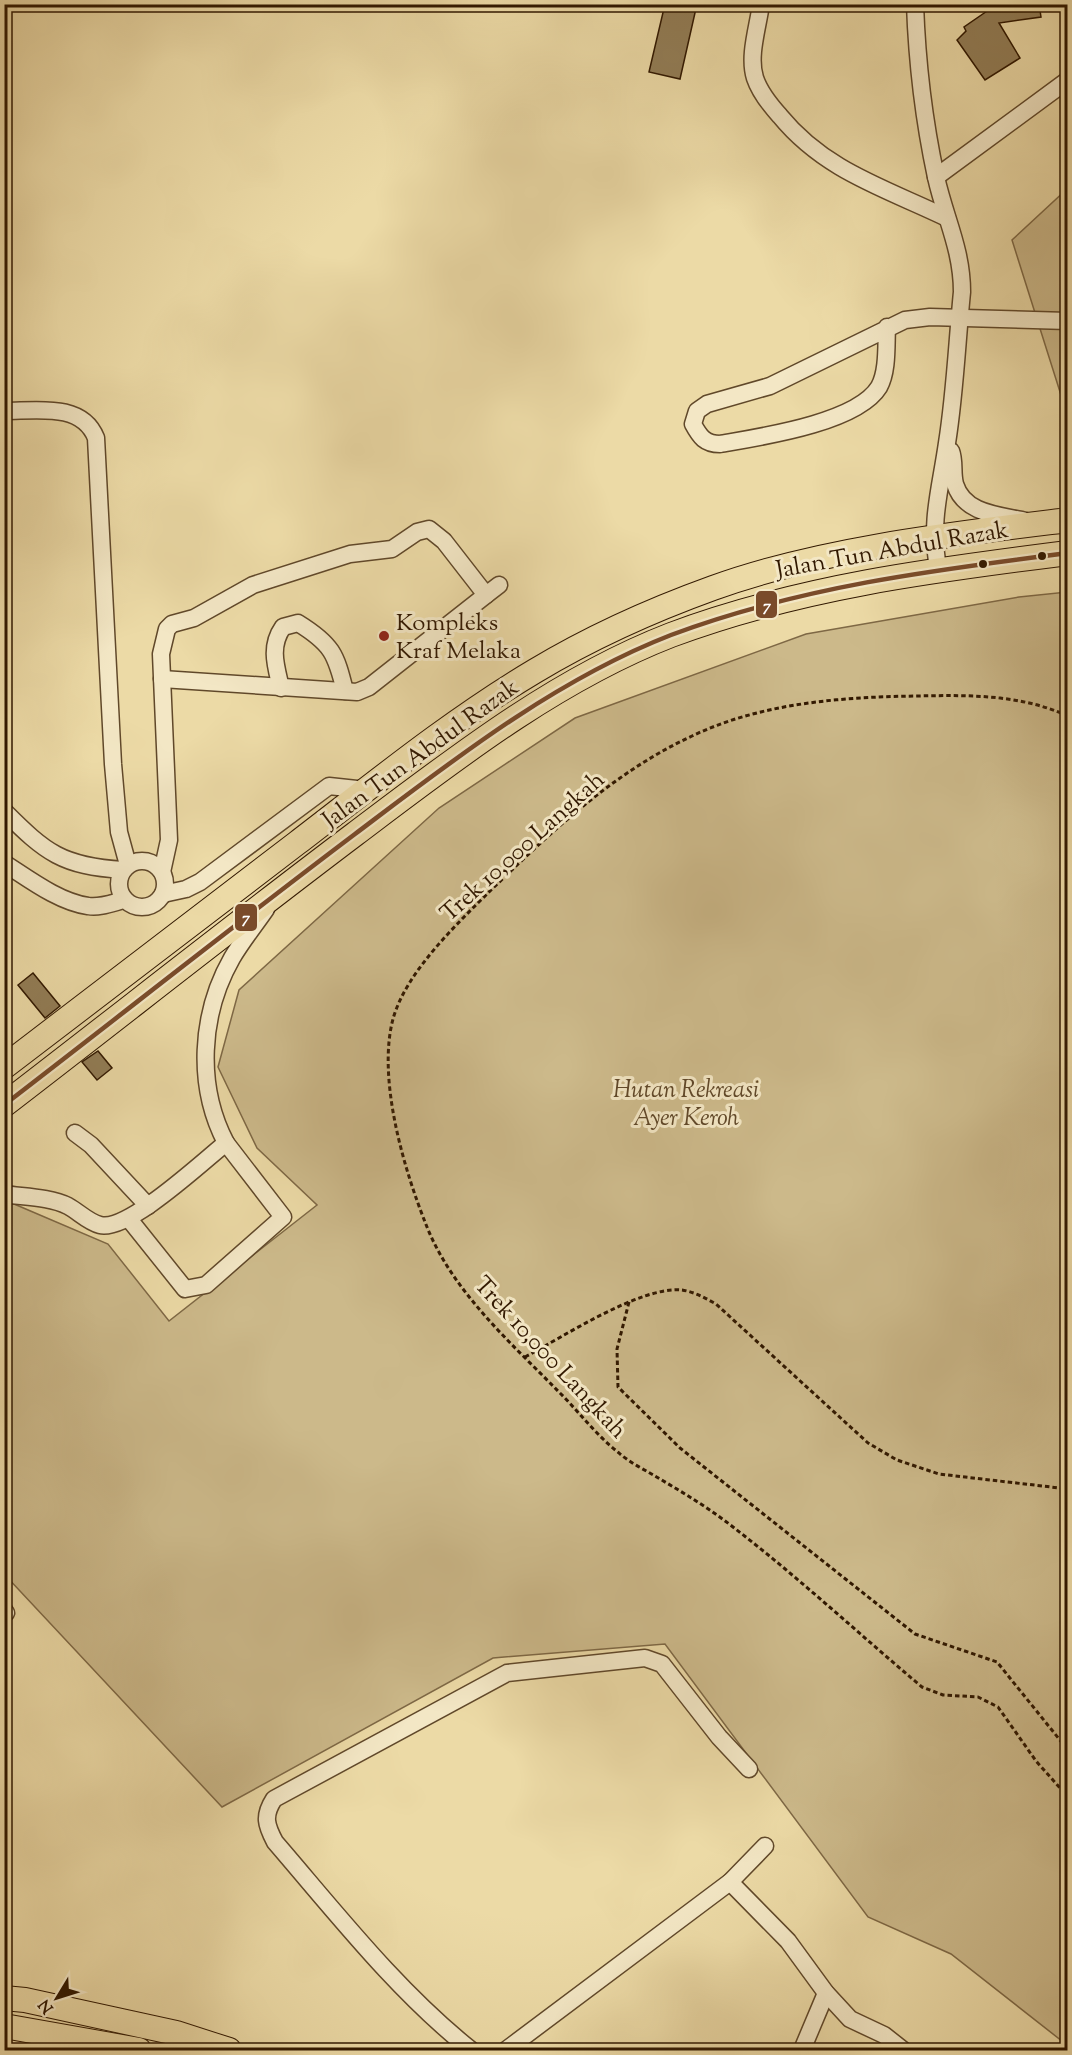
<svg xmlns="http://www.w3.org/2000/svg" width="1072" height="2055" font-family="'Sorts Mill Goudy',serif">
	<rect width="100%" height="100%" fill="#ecdaa6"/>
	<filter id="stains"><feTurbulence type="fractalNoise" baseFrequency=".00333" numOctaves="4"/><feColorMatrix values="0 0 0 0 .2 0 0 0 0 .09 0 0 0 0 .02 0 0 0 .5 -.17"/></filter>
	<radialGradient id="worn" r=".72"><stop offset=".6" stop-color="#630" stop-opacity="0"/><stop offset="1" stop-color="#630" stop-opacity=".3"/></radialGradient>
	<g fill="#ccb98a" stroke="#7e6845" stroke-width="1.5">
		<path d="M353,5H414L376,10Z"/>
		<path d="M1067,189V414L1012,240Z"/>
		<path d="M1067,592V2045L951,1954L868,1917L665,1644L493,1658L222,1807L5,1575V1203L7,1201L108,1244L169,1321L317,1205L257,1148L218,1067L239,990L439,808L575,718L806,634L1019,597Z"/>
	</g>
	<g fill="#927d56" stroke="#311800" stroke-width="1.5">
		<path d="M665,4H697L680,79L649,72Z"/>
		<path d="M989,4H1039L1041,17L999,23L1020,58L985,80L957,40L966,31L964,27L990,9Z"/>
		<path d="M33,973L60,1006L45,1018L18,985Z"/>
		<path d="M98,1051L112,1068L97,1080L82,1062Z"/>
	</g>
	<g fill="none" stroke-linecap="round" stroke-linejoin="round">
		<defs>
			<g id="minor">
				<path d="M761,4C758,27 748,56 755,78C760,93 770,105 780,116C825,171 885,188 947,218"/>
				<path d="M915,4C917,62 924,121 936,177C945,218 962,249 962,292C957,342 955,393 947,443C940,492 930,518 938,570"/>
				<path d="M936,177L1068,80"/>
				<path d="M887,327C886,345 888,371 879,387C857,423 760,437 720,444C705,444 700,437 693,424L697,411L707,404L770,386L905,320L930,317L1068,321"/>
				<path d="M4,411C36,411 82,402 96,438L113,764L119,832L128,865"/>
				<path d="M951,451C955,461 952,473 955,484C964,514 999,515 1026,521"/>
				<path d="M162,679L357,692L369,687L486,595"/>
				<path d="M281,688C276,666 269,647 283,627L298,623C332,644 336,654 345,691"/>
				<path d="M4,811C46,853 62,866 123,870"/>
				<circle cx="142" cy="884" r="23"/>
				<path d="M4,863C29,879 59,902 88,906C100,908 112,903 124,900"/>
				<path d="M162,872L169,840L161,654L167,629L172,624L194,618L253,585L350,554L392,549L417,532L429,529L444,541L486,595L499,585"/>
				<path d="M163,894L186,889L200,882L329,786L366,790"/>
				<path d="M75,1133L91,1145L148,1206"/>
				<path d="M4,1194C24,1197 50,1197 68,1206C79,1212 88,1222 100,1225C128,1232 202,1162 226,1143C196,1086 200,1014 232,958C242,941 255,925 266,909"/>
				<path d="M129,1219L185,1289L206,1285L283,1217L226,1143"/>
				<path d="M4,1610L6,1613"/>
				<path d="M730,1882L788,1941L826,1993L850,2019L884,2035L903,2050"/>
				<path d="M471,2050C397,1991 337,1914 275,1842C266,1825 263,1816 274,1799L507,1673L645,1658L662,1664L719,1737L749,1769"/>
				<path d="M506,2050L730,1882L765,1846"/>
				<path d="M802,2050L826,1993"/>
			</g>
			<g id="highway">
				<path d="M4,1067C102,992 199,918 297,843C374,784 451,721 535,671C590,638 652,610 713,588C820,549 954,534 1068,520"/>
				<path d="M4,1105C121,1015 237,923 355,834C453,760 555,680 671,635C799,587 933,570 1068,553"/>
				<path d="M4,1998L25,2000L176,2033L229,2050"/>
				<path d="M4,2026L139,2050"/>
			</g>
		</defs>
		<use href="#minor" stroke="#60482a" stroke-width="19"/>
		<use href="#highway" stroke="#311800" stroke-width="26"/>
		<g stroke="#311800" stroke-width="3" stroke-dasharray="4.5 3" stroke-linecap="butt">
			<path d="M1068,716C1019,694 969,695 917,696C841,697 761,703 692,736C614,772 551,832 490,891C456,925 406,972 393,1019C377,1079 404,1170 427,1227C453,1292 511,1343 559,1392C579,1412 597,1436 619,1453C629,1462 643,1469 655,1476C682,1492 709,1508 733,1527C798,1577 859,1634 922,1687L943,1695L978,1697L998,1707L1036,1761L1068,1797"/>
			<path d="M629,1302L617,1349L618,1387L680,1448L915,1634L997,1662L1068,1750"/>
			<path d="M525,1357C563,1337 640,1286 682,1290C695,1292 705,1298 716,1304L868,1443L897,1460L939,1474L1068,1489"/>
		</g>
		<use href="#minor" stroke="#f3e7c5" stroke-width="16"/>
		<use href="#highway" stroke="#ecdaa6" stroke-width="24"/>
		<defs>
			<path id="bus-1" d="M4,1105C121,1015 237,923 355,834C453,760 555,680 671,635C799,587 933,570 1068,553"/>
		</defs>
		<use href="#bus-1" stroke="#f3e7c5" stroke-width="9"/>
		<use href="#bus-1" stroke="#7a4b2a" stroke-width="4.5"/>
	</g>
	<g fill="#311800" stroke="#f3e7c5" stroke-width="2">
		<circle cx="1042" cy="556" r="5"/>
		<circle cx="983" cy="564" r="5"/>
	</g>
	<circle fill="#8f2418" stroke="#f3e7c5" stroke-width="2" cx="384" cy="636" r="6"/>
	<g text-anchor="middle" stroke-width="6" stroke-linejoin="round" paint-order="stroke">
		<g font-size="24" fill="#311800" stroke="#f3e7c5">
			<text transform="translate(892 549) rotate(-10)" y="8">Jalan Tun Abdul Razak</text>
			<text transform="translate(420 753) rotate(-36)" y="8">Jalan Tun Abdul Razak</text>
			<text transform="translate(522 846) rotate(-42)" y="8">Trek 10,000 Langkah</text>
			<text transform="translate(551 1357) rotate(47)" y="8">Trek 10,000 Langkah</text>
		</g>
		<g font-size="24" fill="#311800" stroke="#f3e7c5" text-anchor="start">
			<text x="396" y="630">Kompleks<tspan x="396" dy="28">Kraf Melaka</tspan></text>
		</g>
		<g font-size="24" font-style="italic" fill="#604829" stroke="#f3e7c5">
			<text x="686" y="1097">Hutan Rekreasi<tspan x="686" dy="28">Ayer Keroh</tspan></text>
		</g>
	</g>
	<g stroke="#f3e7c5" stroke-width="2">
		<rect x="755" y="590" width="23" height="29" rx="6" fill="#7a4b2a"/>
		<rect x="234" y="903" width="24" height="29" rx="6" fill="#7a4b2a"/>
	</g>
	<g font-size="16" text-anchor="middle" font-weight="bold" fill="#fff">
		<text x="767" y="611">7</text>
		<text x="246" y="923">7</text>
	</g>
	<rect width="1072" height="2055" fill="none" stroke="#ecdaa6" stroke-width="24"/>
	<rect x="6" y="6" width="1060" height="2043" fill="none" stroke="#311800" stroke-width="3"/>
	<rect x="12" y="12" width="1048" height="2031" fill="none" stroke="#311800" stroke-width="1.5"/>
	<g transform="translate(57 1998) rotate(232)" stroke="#f3e7c5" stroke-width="4.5" paint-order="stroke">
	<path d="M0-4.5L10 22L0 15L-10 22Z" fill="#311800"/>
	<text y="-9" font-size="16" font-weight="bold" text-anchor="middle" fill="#311800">N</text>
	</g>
	<rect width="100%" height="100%" filter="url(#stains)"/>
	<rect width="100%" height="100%" fill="url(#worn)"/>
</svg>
